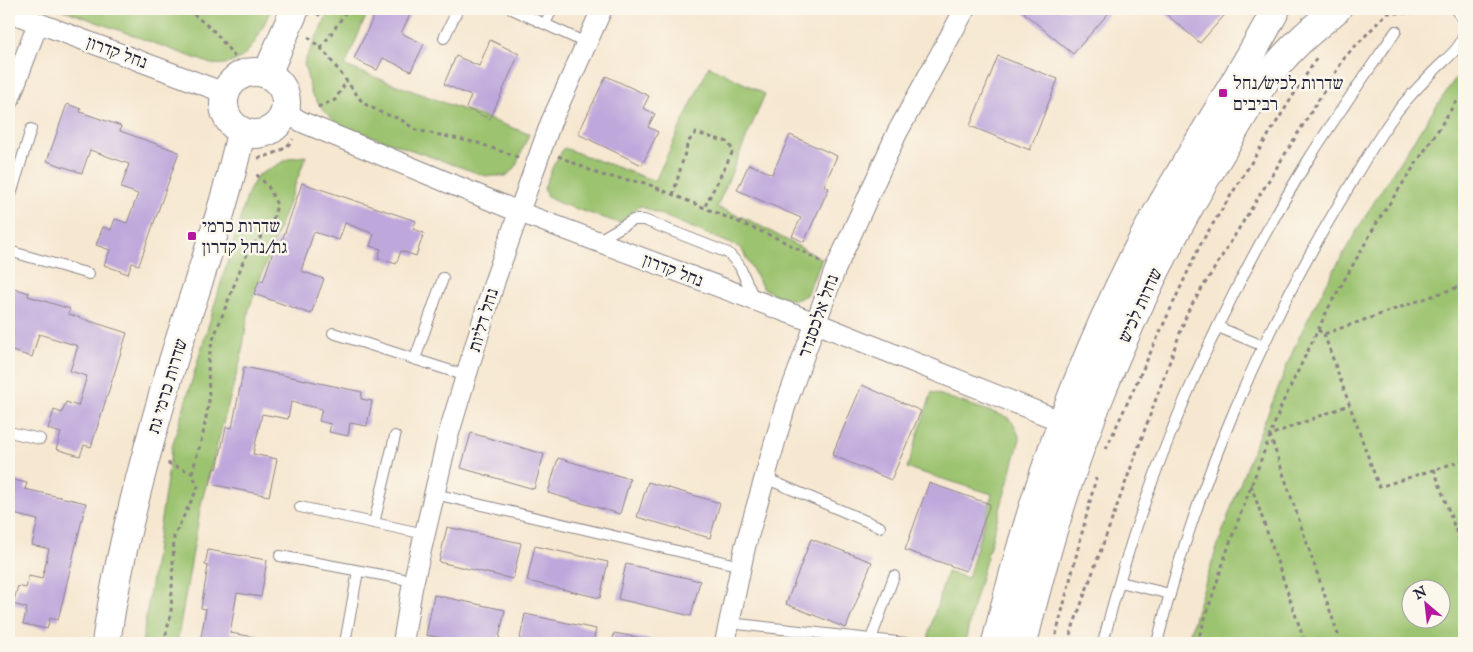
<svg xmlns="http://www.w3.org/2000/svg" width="1473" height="652" font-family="'IM FELL English','Frank Ruhl Libre',serif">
	<rect width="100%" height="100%" fill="#fbf7ec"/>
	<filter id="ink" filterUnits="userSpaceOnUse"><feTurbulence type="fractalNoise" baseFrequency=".02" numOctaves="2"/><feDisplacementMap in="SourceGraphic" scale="10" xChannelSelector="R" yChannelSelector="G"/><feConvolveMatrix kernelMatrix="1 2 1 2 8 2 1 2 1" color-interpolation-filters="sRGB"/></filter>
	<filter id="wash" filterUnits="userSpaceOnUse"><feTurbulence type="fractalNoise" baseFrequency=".0096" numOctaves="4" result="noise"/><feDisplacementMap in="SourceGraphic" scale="20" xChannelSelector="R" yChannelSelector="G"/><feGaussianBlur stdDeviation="1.12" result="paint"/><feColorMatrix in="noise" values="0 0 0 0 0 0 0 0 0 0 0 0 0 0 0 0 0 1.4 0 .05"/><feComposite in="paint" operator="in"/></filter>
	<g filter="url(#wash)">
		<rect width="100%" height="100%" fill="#f6e7d0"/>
		<g fill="#9cc36f" stroke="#5f7255" fill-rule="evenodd">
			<path d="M61,9H271C258,37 248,69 211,64Z"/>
			<path d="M330,9H369L345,66L529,134L515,168L506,176H486L337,124L324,111L311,93L304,63Z"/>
			<path d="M709,66L765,94L717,207L749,220L822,259L806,295L796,300L776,296L762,287L741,248L640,206L619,223L559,203L547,197L544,188L554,164L564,148L655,181Z"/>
			<path d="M1464,66V643H1187C1210,563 1238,485 1270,408C1281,382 1290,355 1302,331C1348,238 1405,151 1464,66ZM1410,590H1440V620H1410Z"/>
			<path d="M306,156L249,309L241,358L202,500L177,643H142L172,447L248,193L257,176L290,158Z"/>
			<path d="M932,392L1007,417L1014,424L1020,439L973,606L965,643H929V632L947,572L968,578L992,494L907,468Z"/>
		</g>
		<g id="blocks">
			<g fill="#bea7db">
				<path d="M377,9H413L401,33L424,44L411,71L383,58L377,70L354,59Z"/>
				<path d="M1027,9H1112L1073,54L1024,13Z"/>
				<path d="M1160,9H1230L1200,43Z"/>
				<path d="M490,40L519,54L490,119L466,108L471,96L444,84L456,56L479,66Z"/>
				<path d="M998,56L1058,79L1030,150L970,126Z"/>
				<path d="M606,76L649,96L643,108L655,114L648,127L658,132L642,165L578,134Z"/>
				<path d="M67,104L81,109L80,112L121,126L120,131L179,152L139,265L132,263L128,274L104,265L110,250L96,245L103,227L111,230L115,219L127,223L138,194L121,188L129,164L90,150L82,173L47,161Z"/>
				<path d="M790,135L837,156L824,186L829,188L804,242L792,236L801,218L737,190L749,164L772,174Z"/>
				<path d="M302,183L416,221L413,229L424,233L416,256L401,251L396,264L378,258L381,249L370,246L374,234L345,223L339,240L314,232L301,271L324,279L311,314L254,294L259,280L263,281L277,240L282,241Z"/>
				<path d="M14,288L29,293L28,296L70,309L68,314L127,333L91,447L84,445L80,456L56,449L61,433L48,429L54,410L62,413L66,402L78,406L87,376L70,371L78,346L39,334L32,357L9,350V306Z"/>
				<path d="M244,367L362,392L361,399L372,401L367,426L350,423L348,436L329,432L331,424L319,421L322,409L291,402L288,419L262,414L253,454L277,459L269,496L210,484L214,468L217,469L226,427L232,428Z"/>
				<path d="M862,385L921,411L891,480L832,455Z"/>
				<path d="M471,433L544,454L534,489L461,468Z"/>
				<path d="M558,458L630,479L620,514L548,493Z"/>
				<path d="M9,479L27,483L25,489L86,503L58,620L50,618L47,629L23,624L27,608L13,604L18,586L26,588L29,576L42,579L49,549L32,545L38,520L9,513Z"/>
				<path d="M648,482L720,503L710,538L637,517Z"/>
				<path d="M929,483L990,504L966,571L905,550Z"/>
				<path d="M447,527L521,543L513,579L439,562Z"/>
				<path d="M811,539L872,562L846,628L786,604Z"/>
				<path d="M535,546L608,562L600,598L527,581Z"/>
				<path d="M208,550L267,560L261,597L237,593L230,633L255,637L254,643H200L206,609L201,608L208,566L205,565Z"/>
				<path d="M626,564L700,581L691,616L618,599Z"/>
				<path d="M434,595L505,610L498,643H466L426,635Z"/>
				<path d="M525,614L596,629L593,643H519Z"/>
				<path d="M614,633L663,642V643H612Z"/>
			</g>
		</g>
	</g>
	<g filter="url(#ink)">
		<use href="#blocks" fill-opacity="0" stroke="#8c8486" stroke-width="1"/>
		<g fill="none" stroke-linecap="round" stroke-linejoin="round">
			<defs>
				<g id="lane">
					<path d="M512,9L586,43"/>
					<path d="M1455,9L1464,20"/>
					<path d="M545,24L552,9"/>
					<path d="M444,38L458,9"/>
					<path d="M9,201L31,129"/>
					<path d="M597,241L633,220H644L728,253L739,265L755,300"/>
					<path d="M9,251L89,274"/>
					<path d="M1218,327L1263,346"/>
					<path d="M333,333L467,376"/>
					<path d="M415,359L443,278"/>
					<path d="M9,432L40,439"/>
					<path d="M765,478L880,527"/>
					<path d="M435,494L741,566"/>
					<path d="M300,507L425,534"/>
					<path d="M374,523L395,436"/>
					<path d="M280,556L414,581"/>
					<path d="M1120,582L1170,594"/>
					<path d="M729,623L906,643"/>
					<path d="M345,643L358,571"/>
					<path d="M871,643V639L894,576"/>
					<path d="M1103,643C1143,478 1218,307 1307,162C1335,117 1366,74 1396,31"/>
					<path d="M1157,643C1194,491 1259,337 1340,202C1358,172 1375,141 1396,113C1408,97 1423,82 1437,68C1446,59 1462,47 1464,33"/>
				</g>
				<g id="street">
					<path d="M9,12L225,93"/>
					<path d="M9,100L38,23"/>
					<path d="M285,112L302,122L519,212L816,323L1063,422"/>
					<path d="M403,643L412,588L448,436L495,280L551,122L602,9"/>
					<path d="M725,643L745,547L785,407L835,270L897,133L965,9"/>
				</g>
				<g id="secondary">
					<circle cx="255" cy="103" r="31"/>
					<path d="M267,74L295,9"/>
					<path d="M106,643C119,551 144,460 170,371C194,291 224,214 241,132"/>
					<path d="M996,643C1029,503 1078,363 1145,235C1186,158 1236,86 1276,9"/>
					<path d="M1023,643C1062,475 1126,309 1216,161C1232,135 1247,106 1265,81C1284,53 1311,30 1337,9"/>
				</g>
			</defs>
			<use href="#lane" stroke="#8c8486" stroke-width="12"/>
			<use href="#street" stroke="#8c8486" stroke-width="22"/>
			<use href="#secondary" stroke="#8c8486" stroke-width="30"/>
			<g stroke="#8c8486" stroke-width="3" stroke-dasharray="4 4" stroke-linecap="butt">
				<path d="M187,9L215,32L245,70"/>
				<path d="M318,16L322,9"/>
				<path d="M308,37L324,51L363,103L382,113L400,119L416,130L478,143L520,158"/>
				<path d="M321,48L344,15L345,9"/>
				<path d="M291,79L299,98"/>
				<path d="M318,107L335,100L346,82"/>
				<path d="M558,156L601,175L645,183L779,239L820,261"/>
				<path d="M258,158C270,156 287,150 293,139"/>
				<path d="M673,195L688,142L696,133L728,142L733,151L704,208"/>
				<path d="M1318,330L1324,334L1464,285"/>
				<path d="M1324,334L1379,487L1464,460"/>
				<path d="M1106,449L1201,243L1316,59"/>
				<path d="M1434,469L1464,554"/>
				<path d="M192,473L203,434L209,401L208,362L212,342L243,262L251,247L267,231L274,216L277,205L268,186L255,173"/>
				<path d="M1251,485L1305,643"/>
				<path d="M164,643L171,613L174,536L198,487L192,473L167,463"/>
				<path d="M1054,643L1096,478"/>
				<path d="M1069,643L1071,632L1188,311L1345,57L1387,13H1416L1432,9"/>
				<path d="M1197,643L1230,542L1282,404L1329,307L1379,219L1435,135L1455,103L1464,100"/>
				<path d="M1341,643L1270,435L1349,405"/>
			</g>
			<use href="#lane" stroke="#fff" stroke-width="10"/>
			<use href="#street" stroke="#fff" stroke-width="20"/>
			<use href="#secondary" stroke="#fff" stroke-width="28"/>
		</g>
	</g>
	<g fill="#b5179e" stroke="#fbf7ec" stroke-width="2">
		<rect x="1218" y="88" width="10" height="10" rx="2.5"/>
		<rect x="187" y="231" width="10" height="10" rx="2.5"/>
	</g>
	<g text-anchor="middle" stroke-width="5" stroke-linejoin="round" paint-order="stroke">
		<g font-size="18" fill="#22223b" stroke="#fbf7ec">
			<text transform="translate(117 52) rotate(20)" y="6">נחל קדרון</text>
			<text transform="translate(673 270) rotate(21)" y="6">נחל קדרון</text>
			<text transform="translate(1140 305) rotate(-65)" y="6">שדרות לכיש</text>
			<text transform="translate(818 316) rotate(-70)" y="6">נחל אלכסנדר</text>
			<text transform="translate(483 320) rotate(-73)" y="6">נחל דליות</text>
			<text transform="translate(167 386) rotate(-73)" y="6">שדרות כרמי גת</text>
		</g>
		<g font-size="18" fill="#22223b" stroke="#fbf7ec" text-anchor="start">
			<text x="1233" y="89">שדרות לכיש/נחל<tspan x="1233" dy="21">רביבים</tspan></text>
			<text x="202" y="232">שדרות כרמי<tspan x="202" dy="21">גת/נחל קדרון</tspan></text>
		</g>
	</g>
	<rect width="1473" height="652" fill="none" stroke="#fbf7ec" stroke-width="30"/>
	<g transform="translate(1426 604) rotate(332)"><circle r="24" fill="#fbf7ec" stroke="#a4a2a5"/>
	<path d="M0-4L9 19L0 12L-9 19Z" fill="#b5179e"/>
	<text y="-8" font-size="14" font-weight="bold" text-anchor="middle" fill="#22223b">N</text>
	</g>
</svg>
